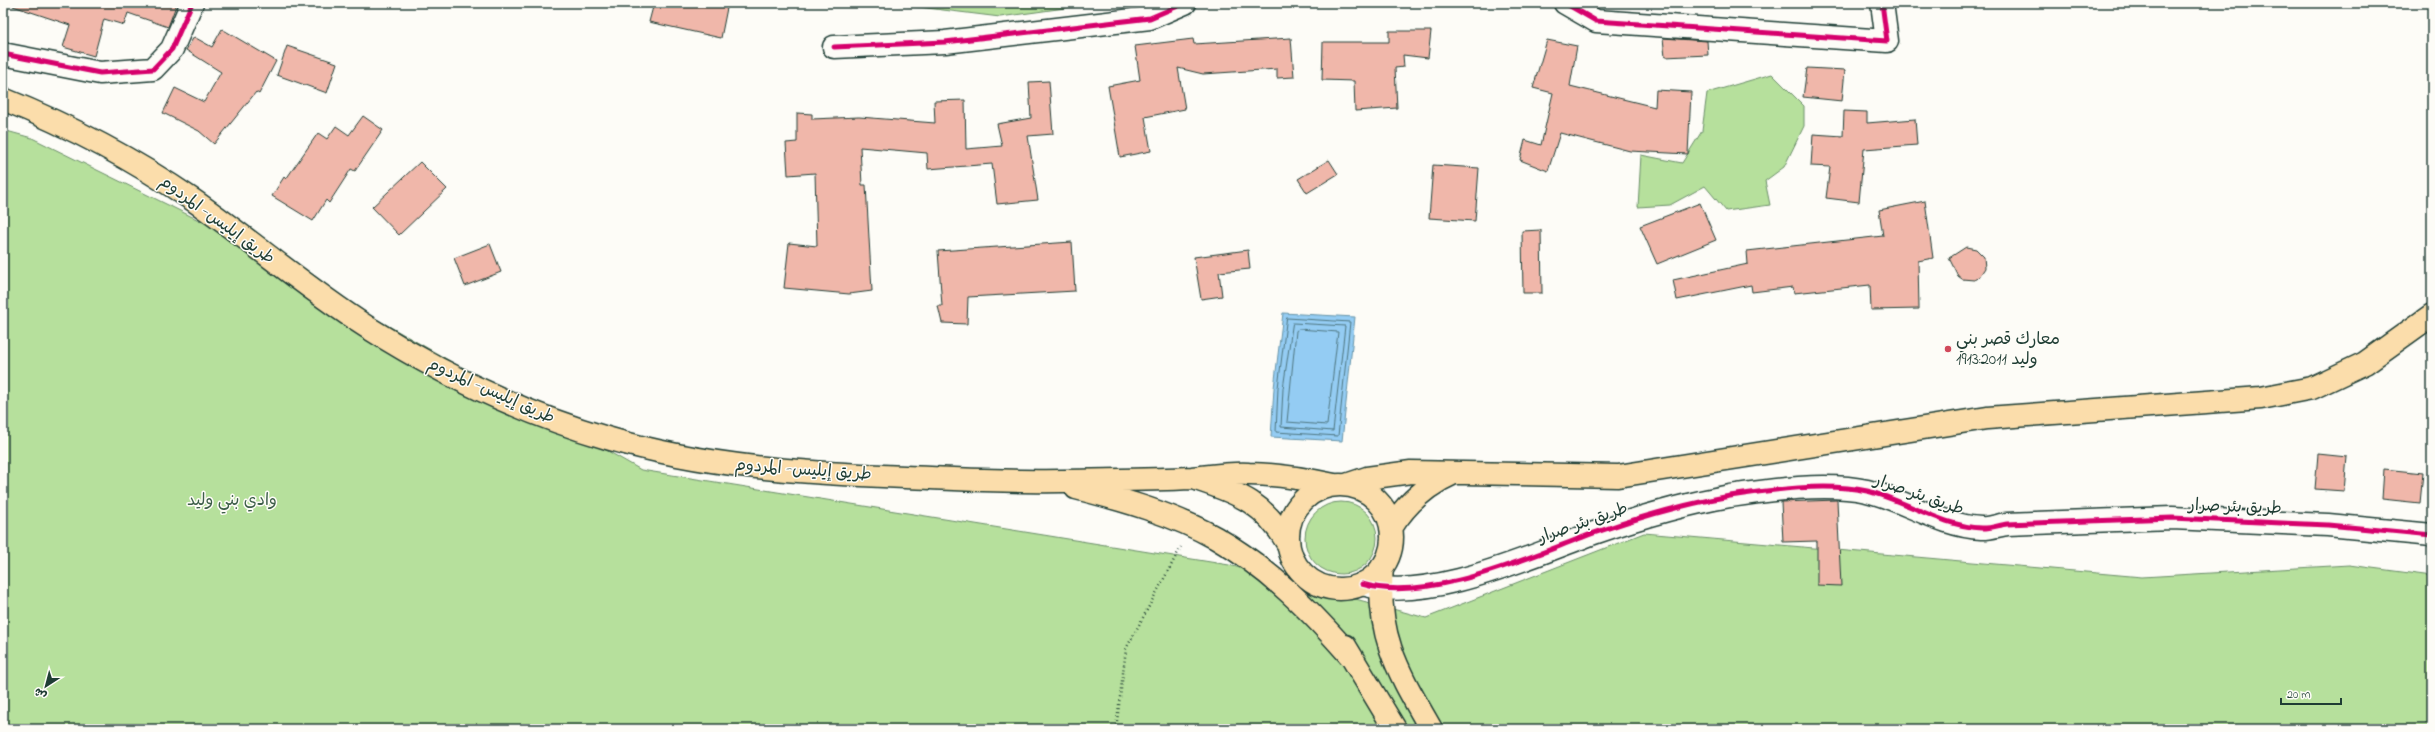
<svg xmlns="http://www.w3.org/2000/svg" width="2435" height="732" font-family="'Indie Flower','Playpen Sans Arabic',sans-serif">
	<style>
		.green { fill: #b6e09c; stroke: #6a8e68 }
		.water { fill: #94ccf3; stroke: #6593a7 }
		.lines { fill: none; stroke-linecap: round; stroke-linejoin: round }
		.shore { stroke: #4e7680; stroke-width: 1 }
		.building { fill: #f0b7aa; stroke: #1f3d34 }
		.minor-casing { stroke: #1f3d34; stroke-width: 25 }
		.trunk-casing { stroke: #1f3d34; stroke-width: 25 }
		.path { stroke: #1f3d34; stroke-width: 2.5; stroke-dasharray: 1 3; stroke-linecap: butt }
		.minor { stroke: #fdfcf7; stroke-width: 22 }
		.trunk { stroke: #fbddab; stroke-width: 22 }
		.cycleway-casing { stroke: #fdfcf7; stroke-width: 8 }
		.cycleway { stroke: #d6006c; stroke-width: 5 }
		.poi-dot { fill: #d1495b; stroke: #fdfcf7; stroke-width: 1.5 }
		.labels { text-anchor: middle; dominant-baseline: central; stroke-width: 3; stroke-linejoin: round; paint-order: stroke }
		.street-label { font-size: 17px; fill: #1f3d34; stroke: #fdfcf7 }
		.poi-label { font-size: 17px; fill: #1f3d34; stroke: #fdfcf7; text-anchor: start }
		.park-label { font-size: 17px; fill: #3d5e49; stroke: #fdfcf7 }
	</style>
	<rect width="100%" height="100%" fill="#fdfcf7"/>
	<filter id="ink" filterUnits="userSpaceOnUse"><feTurbulence type="fractalNoise" baseFrequency=".025" numOctaves="2"/><feDisplacementMap in="SourceGraphic" scale="8" xChannelSelector="R" yChannelSelector="G"/><feConvolveMatrix kernelMatrix="1 2 1 2 8 2 1 2 1" color-interpolation-filters="sRGB"/></filter>
	<g filter="url(#ink)">
		<!-- green -->
		<path class="green" d="M886,3H1101L1000,17Z
			M1772,74L1804,106V126L1784,167L1765,181L1770,205L1726,211L1705,186L1670,205L1638,207L1641,155L1682,163L1702,131L1707,93Z
			M3,130L32,138L231,236L641,470L1229,565L1426,618L1644,533L2142,577L2349,565L2432,576V729H3Z
			M1305 538a36 36 0 1 1 72 0a36 36 0 1 1-72 0Z"/>
		<!-- water -->
		<path class="water" d="M1283,313L1355,317L1342,441L1271,437L1274,388Z"/>
		<g class="lines">
			<!-- shore -->
			<path class="shore" d="M1287,318L1350,322L1338,436L1276,432L1278,388Z
				M1293,323L1345,326L1333,431L1281,427L1283,389Z
				M1299,329L1338,332L1327,425L1287,422L1296,331Z"/>
		</g>
		<!-- building -->
		<path class="building" d="M13,3H177L168,27L128,13L124,25L104,19L94,56L63,47L70,25L13,6Z
			M654,3H728L721,38L649,22Z
			M222,29L276,61L259,94L256,92L214,144L199,131L163,113L175,88L204,102L221,72L186,50L194,37L212,47Z
			M1389,31H1431L1428,58L1403,55L1404,67L1395,68L1397,108L1355,111L1354,81L1322,80L1323,42H1389Z
			M1291,38L1294,77L1277,78V69L1203,74L1178,68L1185,109L1145,117L1151,151L1120,157L1108,86L1140,80L1135,46L1193,39L1194,44Z
			M1663,38L1707,41L1708,55L1665,57Z
			M1547,40L1577,46L1570,86L1655,107L1656,90L1691,92L1688,154L1630,151L1560,133L1548,171L1520,160L1525,140L1541,145L1553,93L1533,88Z
			M287,46L337,63L327,93L277,75Z
			M1807,68L1845,70L1842,101L1803,97Z
			M1049,81L1053,134L1028,136L1038,200L997,204L992,164L928,169L927,153L860,147L862,185H866L872,291L849,294L784,288L789,243L817,246L815,173L788,175L786,143L797,142V113L812,114V119L859,117L935,123L934,101L965,100L966,149L1002,146L997,124L1031,118L1029,82Z
			M1844,111L1867,112V123L1915,119L1917,145L1864,149L1859,202L1826,198L1830,167L1811,166L1813,134L1843,136Z
			M363,116L383,130L355,171L351,169L329,203L326,200L313,221L272,196L284,177L286,179L318,133L327,139L336,126L349,135Z
			M1329,160L1338,174L1307,193L1298,179Z
			M420,162L447,189L399,235L372,207Z
			M1433,165L1479,168L1475,221L1429,218Z
			M1925,201L1933,258L1918,261L1919,309L1871,310L1870,285L1794,293L1793,287L1752,292L1751,285L1677,300L1673,280L1748,264L1747,251L1883,236L1879,210Z
			M1700,203L1716,240L1657,264L1640,226Z
			M1541,230L1542,293H1523L1522,231Z
			M1072,242L1075,291L968,297L967,324L942,323L938,306H942L938,251Z
			M490,244L501,272L465,286L454,258Z
			M1966,247L1976,249L1984,257L1985,268L1979,277L1974,280L1962,279L1958,276L1949,258Z
			M1248,250L1250,269L1219,272L1222,296L1201,299L1194,257Z
			M2318,454L2347,457L2344,491L2315,489Z
			M2384,469L2423,473L2420,503L2382,499Z
			M1837,500L1841,586L1817,585V541L1783,542L1781,502Z"/>
		<g class="lines">
			<!-- minor casing -->
			<g class="minor-casing">
				<path id="minor" d="M1565,3L1596,21L1887,41L1882,3
					M834,47L945,42L1150,18L1185,3
					M3,54L100,73L153,69L172,49L192,3
					M1362,584C1430,604 1532,555 1597,532C1640,517 1685,504 1730,496C1770,490 1827,482 1867,491C1905,500 1941,526 1981,528C1989,529 1999,525 2007,524L2172,518L2328,525L2432,535"/>
			</g>
			<!-- trunk casing -->
			<g class="trunk-casing">
				<path id="trunk" d="M3,99C70,126 133,159 193,200C252,241 306,288 367,327C441,374 522,413 607,438C705,467 804,473 905,477C957,479 1010,482 1063,481C1106,480 1149,480 1192,478C1211,476 1230,473 1249,474C1278,474 1306,479 1334,485
					M1199,480C1241,494 1265,504 1288,544
					M1346,485L1367,478L1411,472L1618,476L1987,418L2261,398L2312,388L2365,363L2432,315
					M1288 537a52 52 0 1 1 104 0a52 52 0 1 1-104 0Z
					M1076,488C1123,500 1173,514 1216,538C1270,569 1313,613 1353,659
					M1391,528C1407,502 1427,485 1454,473
					M1382,567C1376,637 1398,671 1431,729
					M1345,646L1395,729"/>
			</g>
			<!-- path -->
			<path class="path" d="M1116,729L1126,649L1181,547"/>
			<!-- minor -->
			<use href="#minor" class="minor"/>
			<!-- trunk -->
			<use href="#trunk" class="trunk"/>
			<!-- cycleway casing -->
			<g class="cycleway-casing">
				<path id="cycleway" d="M1565,3L1596,21L1887,41L1882,3
					M834,47L945,42L1150,18L1185,3
					M3,54L100,73L153,69L172,49L192,3
					M1362,584C1430,604 1532,555 1597,532C1640,517 1685,504 1730,496C1770,490 1827,482 1867,491C1905,500 1941,526 1981,528C1989,529 1999,525 2007,524L2172,518L2328,525L2432,535"/>
			</g>
			<!-- cycleway -->
			<use href="#cycleway" class="cycleway"/>
		</g>
	</g>
	<!-- markers -->
	<circle class="poi-dot" cx="1948" cy="349" r="4"/>
	<g class="labels">
		<!-- street labels -->
		<g class="street-label">
			<text transform="translate(217 220) rotate(36)">طريق إيليس- المردوم</text>
			<text transform="translate(491 391) rotate(24)">طريق إيليس- المردوم</text>
			<text transform="translate(803 470) rotate(4)">طريق إيليس- المردوم</text>
			<text transform="translate(1919 495) rotate(19)">طريق بئر صرار</text>
			<text transform="translate(2235 507) rotate(2)">طريق بئر صرار</text>
			<text transform="translate(1583 523) rotate(-19)">طريق بئر صرار</text>
		</g>
		<!-- poi labels -->
		<g class="poi-label">
			<text x="1956" y="339">معارك قصر بني<tspan x="1956" dy="20">وليد 1913:2011</tspan></text>
		</g>
		<!-- park labels -->
		<g class="park-label">
			<text x="232" y="500">وادي بني وليد</text>
		</g>
	</g>
	<!-- margin -->
	<rect width="2435" height="732" fill="none" stroke="#fdfcf7" stroke-width="16"/>
	<rect x="8" y="8" width="2419" height="716" fill="none" stroke="#1f3d34" stroke-width="1.5" filter="url(#ink)"/>
	<!-- north arrow -->
	<g transform="translate(46 686) rotate(216)" stroke="#fdfcf7" stroke-width="3" paint-order="stroke">
	<path d="M0-3L7 15L0 10L-7 15Z" fill="#1f3d34"/>
	<text y="-6" font-size="11" font-weight="bold" text-anchor="middle" fill="#1f3d34">ش</text>
	</g>
	<!-- scale -->
	<path d="M2281 698v6h60v-6" fill="none" stroke="#1f3d34" stroke-width="2"/>
	<text x="2287" y="698" font-size="12" fill="#1f3d34" stroke="#fdfcf7" stroke-width="3" paint-order="stroke">20 m</text>
</svg>
